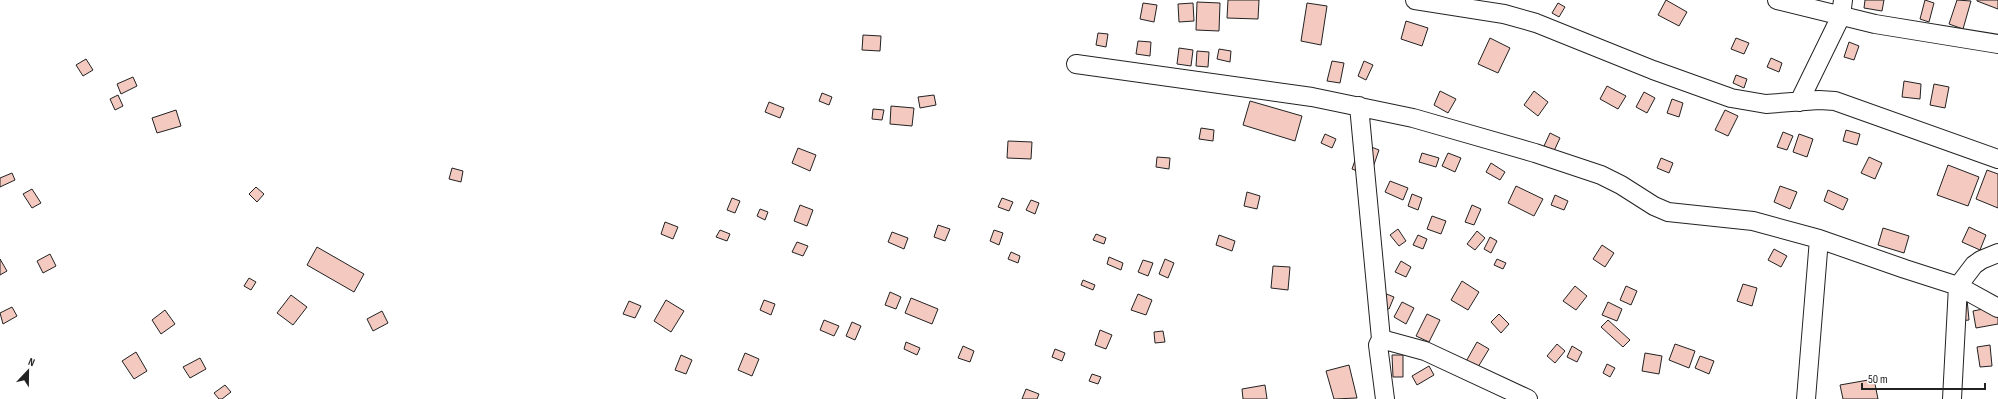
<svg xmlns="http://www.w3.org/2000/svg" width="1998" height="399" font-family="'Sofia Sans Condensed',sans-serif">
	<style>
		.building { fill: #f3c9c0; stroke: #222 }
		.lines { fill: none; stroke-linecap: round; stroke-linejoin: round }
		.minor-casing { stroke: #222; stroke-width: 20 }
		.minor { stroke: #fff; stroke-width: 18 }
	</style>
	<rect width="100%" height="100%" fill="#fff"/>
	<!-- building -->
	<path class="building" d="M1228,0H1259L1258,19L1227,18Z
		M1666,0L1687,12L1679,26L1658,15Z
		M1865,0H1884L1882,11L1864,8Z
		M1925,0L1934,3L1929,22L1920,19Z
		M1957,0L1971,1L1963,29L1949,24Z
		M1977,0H1998V9L1977,1Z
		M1197,2L1220,3L1219,31L1196,30Z
		M1143,3L1157,5L1154,22L1140,19Z
		M1193,3L1194,21L1179,22L1178,4Z
		M1307,3L1327,6L1321,45L1301,41Z
		M1558,3L1565,7L1559,17L1552,13Z
		M1406,21L1428,28L1422,46L1401,39Z
		M1098,33L1108,34L1106,47L1096,45Z
		M863,35L881,36L880,51L862,50Z
		M1490,38L1510,48L1498,73L1478,64Z
		M1736,38L1749,43L1744,54L1731,49Z
		M1138,41L1151,42L1150,56L1136,54Z
		M1849,42L1859,46L1854,60L1844,57Z
		M1179,48L1193,50L1191,66L1177,64Z
		M1219,49L1231,51L1230,62L1217,59Z
		M1197,51L1209,52L1208,67L1196,66Z
		M1771,58L1782,63L1779,72L1767,67Z
		M86,59L93,70L83,76L76,65Z
		M1332,61L1344,63L1340,83L1327,81Z
		M1364,61L1373,65L1366,80L1358,76Z
		M1736,75L1747,79L1744,88L1733,83Z
		M133,77L137,86L121,94L117,84Z
		M1904,81L1921,84L1920,99L1902,97Z
		M1934,84L1949,87L1945,108L1930,105Z
		M1607,86L1626,96L1618,109L1600,99Z
		M1440,91L1456,99L1448,113L1434,105Z
		M1534,91L1548,102L1538,116L1524,105Z
		M1644,92L1655,98L1647,113L1636,107Z
		M822,93L832,97L829,105L819,101Z
		M118,95L123,106L115,110L110,99Z
		M934,95L936,105L920,108L918,97Z
		M1672,99L1683,103L1679,117L1667,113Z
		M1250,101L1302,116L1295,141L1243,125Z
		M769,102L784,108L780,118L765,112Z
		M891,106L914,108L912,126L890,124Z
		M873,109L884,110L882,120L872,119Z
		M176,110L181,126L157,133L152,118Z
		M1725,110L1738,116L1728,136L1715,130Z
		M1201,128L1214,130L1213,141L1199,139Z
		M1846,130L1860,134L1857,145L1843,141Z
		M1783,132L1793,136L1787,150L1777,147Z
		M1550,133L1560,138L1554,151L1544,146Z
		M1325,134L1336,139L1332,148L1321,143Z
		M1799,134L1813,139L1807,157L1793,152Z
		M1008,141L1032,142L1031,159L1007,158Z
		M1361,143L1379,150L1370,176L1352,169Z
		M798,148L816,155L810,171L792,163Z
		M1422,153L1439,158L1436,167L1419,162Z
		M1448,153L1461,158L1455,172L1442,166Z
		M1157,157L1170,158L1169,169L1156,167Z
		M1869,157L1882,163L1875,179L1861,173Z
		M1661,158L1673,163L1669,173L1657,168Z
		M1491,163L1505,172L1500,180L1486,172Z
		M1948,165L1979,177L1968,206L1937,195Z
		M452,168L463,171L461,182L449,179Z
		M1987,170L1998,174V208L1976,199Z
		M12,173L15,180L0,187V178Z
		M1390,181L1408,188L1403,200L1385,192Z
		M1516,186L1543,199L1534,216L1508,203Z
		M1780,186L1797,192L1790,209L1774,202Z
		M256,187L264,194L257,202L249,194Z
		M32,189L41,203L32,208L23,194Z
		M1828,190L1848,199L1843,210L1824,201Z
		M1247,192L1260,196L1257,209L1244,206Z
		M1412,194L1422,198L1418,210L1408,206Z
		M1555,195L1568,201L1564,210L1551,205Z
		M732,198L740,201L735,213L727,210Z
		M1002,198L1013,202L1009,211L998,207Z
		M1031,200L1039,203L1035,214L1026,210Z
		M800,205L813,210L807,226L794,221Z
		M1472,205L1481,209L1474,225L1465,222Z
		M760,209L768,212L765,220L757,216Z
		M1432,216L1446,221L1441,234L1427,229Z
		M665,222L678,227L673,239L661,234Z
		M938,225L950,229L945,241L934,237Z
		M1969,227L1986,235L1980,250L1962,242Z
		M1883,228L1909,236L1904,253L1878,245Z
		M1398,229L1406,241L1399,246L1390,235Z
		M720,230L730,234L727,241L716,237Z
		M994,230L1003,233L999,245L990,241Z
		M1477,231L1485,238L1475,250L1467,244Z
		M892,232L908,238L904,249L888,242Z
		M1096,234L1106,238L1104,244L1093,240Z
		M1219,235L1235,241L1232,251L1216,245Z
		M1418,235L1427,239L1423,249L1413,245Z
		M1490,237L1497,241L1491,253L1484,249Z
		M797,242L808,246L803,256L792,252Z
		M1602,245L1614,253L1605,267L1593,259Z
		M317,247L364,274L354,292L307,265Z
		M1774,249L1787,256L1781,267L1768,260Z
		M1011,252L1020,256L1018,263L1008,259Z
		M50,254L56,266L43,273L37,261Z
		M1109,257L1123,263L1121,270L1107,264Z
		M0,259L7,271L0,275Z
		M1165,259L1174,263L1168,278L1159,274Z
		M1497,259L1506,263L1503,269L1494,265Z
		M1143,260L1153,263L1148,276L1138,272Z
		M1401,261L1411,267L1406,277L1395,272Z
		M1273,266L1290,267L1288,290L1271,288Z
		M249,278L256,282L251,290L244,286Z
		M1083,280L1095,285L1093,290L1081,285Z
		M1462,281L1479,292L1468,310L1451,300Z
		M1743,284L1757,288L1752,306L1737,301Z
		M1575,286L1587,296L1576,310L1563,301Z
		M1626,286L1637,291L1631,305L1620,300Z
		M890,292L901,297L896,309L885,305Z
		M1384,293L1394,297L1389,309L1380,306Z
		M1138,294L1152,300L1146,315L1131,310Z
		M291,295L307,307L293,325L277,313Z
		M911,298L938,309L932,324L905,313Z
		M1967,299L1969,320L1959,321Z
		M666,300L684,311L671,332L654,321Z
		M764,300L775,304L771,315L760,310Z
		M629,301L641,306L635,318L623,314Z
		M1402,302L1414,308L1406,324L1394,317Z
		M1608,302L1622,309L1617,321L1602,315Z
		M1998,306V324L1976,328L1973,311Z
		M12,307L17,316L3,324L0,313Z
		M165,310L175,324L161,334L152,320Z
		M382,311L388,323L373,331L367,319Z
		M1427,314L1440,320L1429,342L1416,336Z
		M1499,314L1509,324L1501,333L1491,322Z
		M824,320L839,326L834,336L820,330Z
		M1608,320L1630,340L1623,347L1601,327Z
		M852,322L861,326L855,340L846,336Z
		M1100,330L1112,335L1106,349L1095,345Z
		M1163,331L1165,342L1155,343L1154,332Z
		M906,342L920,348L917,355L904,349Z
		M1477,342L1489,349L1475,372L1464,365Z
		M1557,344L1565,351L1555,363L1547,356Z
		M1675,344L1695,351L1689,368L1669,360Z
		M1990,345L1992,366L1980,367L1977,347Z
		M963,346L974,351L970,362L958,358Z
		M1572,346L1582,352L1577,362L1567,357Z
		M1055,349L1065,353L1062,361L1052,357Z
		M136,352L147,371L134,379L122,361Z
		M745,353L759,359L752,376L738,370Z
		M1645,353L1662,356L1659,374L1642,371Z
		M681,355L692,360L686,374L675,370Z
		M1392,355H1403V377H1393Z
		M1700,356L1714,361L1709,374L1695,368Z
		M200,358L206,369L190,378L183,367Z
		M1607,364L1615,368L1610,377L1603,373Z
		M1349,365L1357,398L1334,399L1326,371Z
		M1429,366L1434,375L1417,385L1412,376Z
		M1092,374L1101,377L1098,384L1089,381Z
		M1874,379L1878,399H1843L1840,385Z
		M225,385L231,392L222,399H219L214,393Z
		M1265,385L1267,399H1243L1242,389Z
		M1026,389L1039,394L1037,399H1022Z"/>
	<g class="lines">
		<!-- minor casing -->
		<g class="minor-casing">
			<path id="minor" d="M1415,0L1504,14L1536,23L1653,70L1731,98L1766,104L1819,100L1835,101L1998,159
				M1777,0L1875,24L1998,44
				M1076,64L1312,97L1413,118L1535,153L1601,175L1621,185L1654,206L1668,212L1753,221L1819,239L1905,269L1958,286L1998,308
				M1799,102L1841,16L1843,0
				M1359,106L1381,339
				M1385,399L1378,345L1381,339L1425,351L1528,399
				M1806,399L1819,239
				M1952,399L1958,286L1974,265L1981,260L1998,253"/>
		</g>
		<!-- minor -->
		<use href="#minor" class="minor"/>
	</g>
	<!-- north arrow -->
	<g transform="translate(28 371) rotate(22)" stroke="#ffffff" stroke-width="3" paint-order="stroke">
	<path d="M0-3L7 15L0 10L-7 15Z" fill="#222222"/>
	<text y="-6" font-size="11" font-weight="bold" text-anchor="middle" fill="#222222">N</text>
	</g>
	<!-- scale -->
	<path d="M1862 383v6h123v-6" fill="none" stroke="#222222" stroke-width="2"/>
	<text x="1868" y="383" font-size="12" fill="#222222" stroke="#ffffff" stroke-width="3" paint-order="stroke">50 m</text>
</svg>
